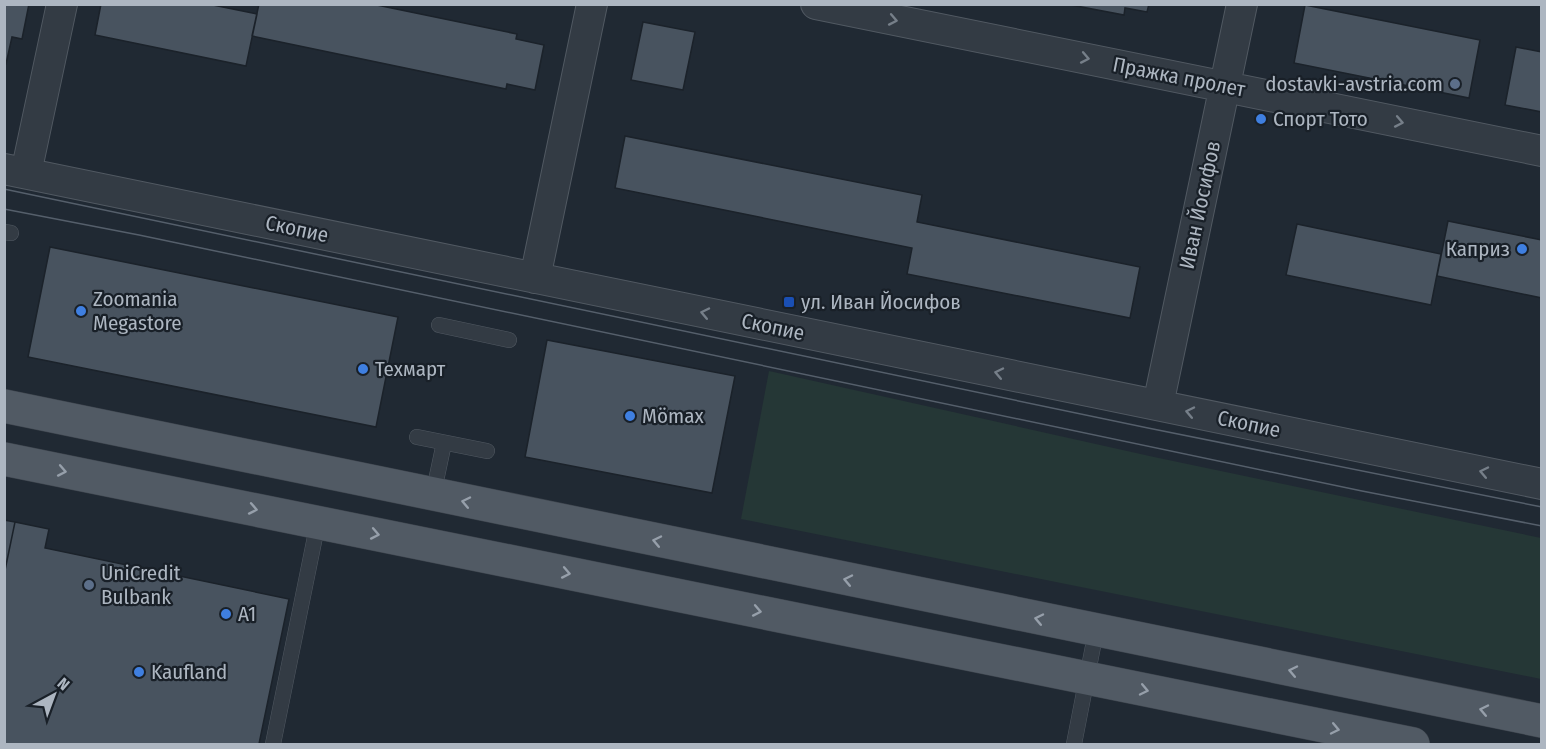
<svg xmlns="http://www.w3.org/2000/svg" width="1546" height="749" font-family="'Fira Sans Condensed',sans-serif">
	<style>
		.green { fill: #253736 }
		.building { fill: #48535f; stroke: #1b222a; stroke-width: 1.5 }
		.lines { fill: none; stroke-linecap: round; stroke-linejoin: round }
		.service-casing { stroke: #515962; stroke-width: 16 }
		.minor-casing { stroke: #515962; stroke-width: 32 }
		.primary-casing { stroke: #3d444d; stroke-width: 34 }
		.service { stroke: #333b44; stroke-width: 15 }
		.minor { stroke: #333b44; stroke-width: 30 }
		.primary { stroke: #515a64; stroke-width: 33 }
		.tram { stroke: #555f6b; stroke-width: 1.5 }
		.oneway { stroke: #767f89 }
		.oneway2 { stroke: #969faa }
		.service-dot { fill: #5c6f8a; stroke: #192028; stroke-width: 2 }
		.shop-dot { fill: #3f7fe0; stroke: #192028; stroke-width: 2 }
		.transit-dot { fill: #1a4fb4; stroke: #192028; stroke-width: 2 }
		.labels { text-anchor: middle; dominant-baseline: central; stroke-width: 4.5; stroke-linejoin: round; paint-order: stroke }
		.street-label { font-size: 21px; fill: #adb6c1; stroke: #192028 }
		.poi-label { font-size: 21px; fill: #adb6c1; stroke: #192028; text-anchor: start }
	</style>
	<rect width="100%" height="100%" fill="#202933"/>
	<!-- green -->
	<path class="green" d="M769,371L1154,457L1541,538V679L741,519Z"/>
	<!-- building -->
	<path class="building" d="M4,4H29L22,39L12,37L6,64H4Z
		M101,4H208L257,14L246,66L95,35Z
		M259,4H372L517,34L516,39L544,45L535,90L507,84L506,89L252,36Z
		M1066,4H1149L1147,12L1125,8L1124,15Z
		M1305,5L1480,40L1469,98L1294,63Z
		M643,22L695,32L683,90L631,80Z
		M1516,47L1542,52V112L1505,105Z
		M625,136L922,195L917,222L1140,267L1130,318L907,274L912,248L615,188Z
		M1448,221L1542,240V298L1437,276Z
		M1297,224L1441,254L1431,305L1286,275Z
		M50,247L398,317L376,427L28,357Z
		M547,340L735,376L712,493L525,457Z
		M4,520L15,522L4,575Z
		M15,522L49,529L45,548L289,599L259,744H4V575Z"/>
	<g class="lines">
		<!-- service casing -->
		<g class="service-casing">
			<path id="service" d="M4,232L11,233
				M439,325L509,340
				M417,437L487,451
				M433,495L444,443
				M273,744L318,522
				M1074,744L1096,631"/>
		</g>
		<!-- minor casing -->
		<g class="minor-casing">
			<path id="minor" d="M816,4L1542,151
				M4,169L1542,484
				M26,173L62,4
				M535,278L592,4
				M1158,405L1242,4"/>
		</g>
		<!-- primary casing -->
		<g class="primary-casing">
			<path id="primary" d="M4,406L1542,721
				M4,459L1413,744"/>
		</g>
		<!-- service -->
		<use href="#service" class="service"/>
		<!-- minor -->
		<use href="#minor" class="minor"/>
		<!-- primary -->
		<use href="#primary" class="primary"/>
		<!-- tram -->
		<path class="tram" d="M4,189L1148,428L1542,507
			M4,209L139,235L1362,491L1542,526"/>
	</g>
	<!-- one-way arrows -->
	<defs><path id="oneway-chevron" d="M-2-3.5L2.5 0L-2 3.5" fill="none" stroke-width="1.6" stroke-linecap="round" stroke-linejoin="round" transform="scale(1.5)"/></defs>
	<g class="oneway">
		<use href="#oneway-chevron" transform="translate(893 20) rotate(11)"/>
		<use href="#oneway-chevron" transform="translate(1085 58) rotate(11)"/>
		<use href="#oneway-chevron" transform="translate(1399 122) rotate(11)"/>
		<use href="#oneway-chevron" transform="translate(705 313) rotate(-168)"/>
		<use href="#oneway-chevron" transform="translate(999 373) rotate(-168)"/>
		<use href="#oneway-chevron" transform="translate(1190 412) rotate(-168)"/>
		<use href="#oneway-chevron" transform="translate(1484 472) rotate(-168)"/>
	</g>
	<g class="oneway2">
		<use href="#oneway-chevron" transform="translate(62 471) rotate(11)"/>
		<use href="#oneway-chevron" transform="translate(466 502) rotate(-168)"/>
		<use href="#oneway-chevron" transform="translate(253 509) rotate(11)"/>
		<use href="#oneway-chevron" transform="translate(375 534) rotate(11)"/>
		<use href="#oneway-chevron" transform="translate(657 541) rotate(-168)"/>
		<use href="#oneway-chevron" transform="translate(566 573) rotate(11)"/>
		<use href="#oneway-chevron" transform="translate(848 580) rotate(-168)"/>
		<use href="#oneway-chevron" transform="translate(757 611) rotate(11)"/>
		<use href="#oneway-chevron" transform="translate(1039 619) rotate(-168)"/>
		<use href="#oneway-chevron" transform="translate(1293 671) rotate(-168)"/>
		<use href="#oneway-chevron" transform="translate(1144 690) rotate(12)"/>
		<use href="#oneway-chevron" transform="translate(1484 710) rotate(-168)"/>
		<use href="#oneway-chevron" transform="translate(1335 729) rotate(12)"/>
	</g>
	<!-- markers -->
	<g class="service-dot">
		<circle cx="1455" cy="84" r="6"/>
		<circle cx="89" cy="585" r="6"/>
	</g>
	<g class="shop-dot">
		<circle cx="1261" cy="119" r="6"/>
		<circle cx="1522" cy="249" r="6"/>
		<circle cx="81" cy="311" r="6"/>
		<circle cx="363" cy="369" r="6"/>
		<circle cx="630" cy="416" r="6"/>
		<circle cx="226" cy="614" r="6"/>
		<circle cx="139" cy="672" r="6"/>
	</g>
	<rect class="transit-dot" x="783" y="296" width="12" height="12" rx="3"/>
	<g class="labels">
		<!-- street labels -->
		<g class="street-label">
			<text transform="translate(1179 77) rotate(11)">Пражка пролет</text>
			<text transform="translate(1200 205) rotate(-78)">Иван Йосифов</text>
			<text transform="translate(297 229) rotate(12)">Скопие</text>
			<text transform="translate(773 327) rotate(12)">Скопие</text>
			<text transform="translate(1249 424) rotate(12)">Скопие</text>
		</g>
		<!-- poi labels -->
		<g class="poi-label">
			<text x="1443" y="84" text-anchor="end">dostavki-avstria.com</text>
			<text x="1273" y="119">Спорт Тото</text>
			<text x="1510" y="249" text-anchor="end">Каприз</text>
			<text x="93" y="299">Zoomania<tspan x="93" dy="24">Megastore</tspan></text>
			<text x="801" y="302">ул. Иван Йосифов</text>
			<text x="375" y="369">Техмарт</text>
			<text x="642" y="416">Mömax</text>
			<text x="101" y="573">UniCredit<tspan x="101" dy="24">Bulbank</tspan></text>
			<text x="238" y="614">A1</text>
			<text x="151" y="672">Kaufland</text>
		</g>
	</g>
	<!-- border -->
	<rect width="1546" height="749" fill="none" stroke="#adb6c1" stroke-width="12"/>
	<!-- north arrow -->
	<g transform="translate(54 695) rotate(41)" stroke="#192028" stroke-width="4.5" paint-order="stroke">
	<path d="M0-4.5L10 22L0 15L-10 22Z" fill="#adb6c1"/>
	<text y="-9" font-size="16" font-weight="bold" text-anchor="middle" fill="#adb6c1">N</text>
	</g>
</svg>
